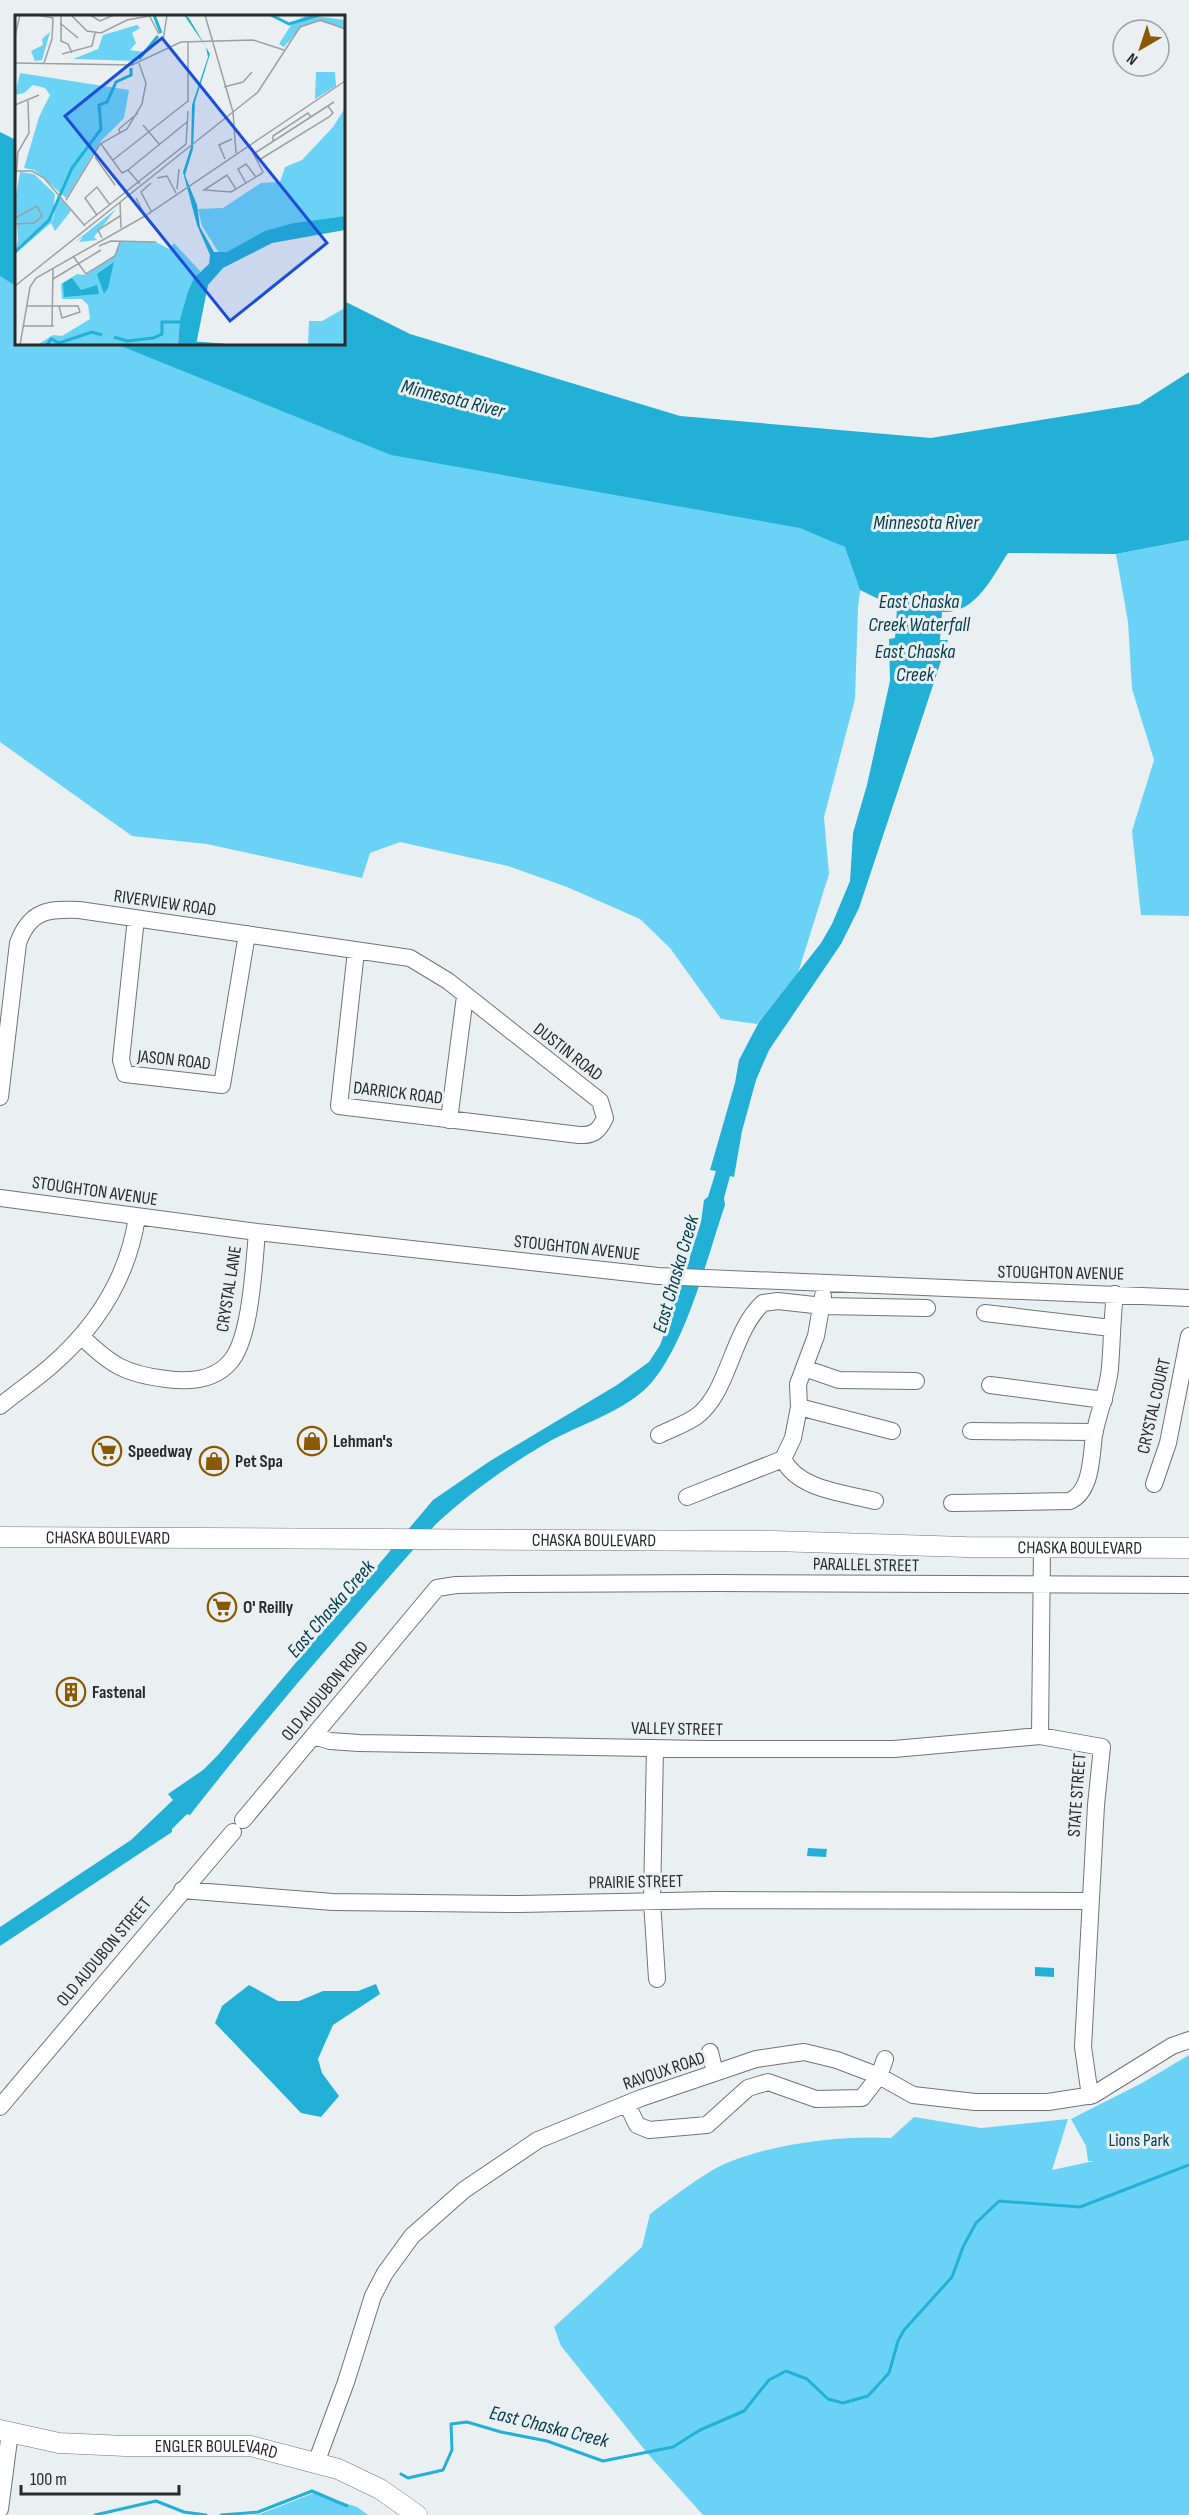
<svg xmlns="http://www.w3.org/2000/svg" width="1189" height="2515" font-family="'Sofia Sans Condensed',sans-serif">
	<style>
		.green { fill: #6ad3f5 }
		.water { fill: #23b0d6 }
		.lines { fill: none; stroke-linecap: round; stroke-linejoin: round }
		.stream { stroke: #23b0d6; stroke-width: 3 }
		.minor-casing { stroke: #707476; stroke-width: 18 }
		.major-casing { stroke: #707476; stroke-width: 21 }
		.minor { stroke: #fff; stroke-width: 16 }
		.major { stroke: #fff; stroke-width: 20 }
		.labels { text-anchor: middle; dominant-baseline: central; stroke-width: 6; stroke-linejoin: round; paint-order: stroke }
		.street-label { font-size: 18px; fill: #292a2b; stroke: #eaeff1 }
		.poi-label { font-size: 18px; font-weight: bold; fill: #292a2b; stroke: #eaeff1; text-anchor: start }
		.park-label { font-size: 18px; fill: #054050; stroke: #eaeff1 }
		.water-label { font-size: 20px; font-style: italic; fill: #003c4c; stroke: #eaeff1 }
		.inset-river { fill: none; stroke: #23b0d6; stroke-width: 3 }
		.inset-road { fill: none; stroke: #9da0a2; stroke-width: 1.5 }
		.view { fill: #1d4ed8; fill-opacity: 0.15; stroke: #1d4ed8; stroke-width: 3 }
		.inset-edge { fill: none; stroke: #292a2b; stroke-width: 3 }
	</style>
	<rect width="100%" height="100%" fill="#eaeff1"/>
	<!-- green -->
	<path class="green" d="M0,275L16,285V344H119L796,519L854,543L862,575L858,608L855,699L824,817L829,874L798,973L757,1024L721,1019L670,948L640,919L567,887L508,866L400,842L370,853L362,878L207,844L132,836L0,742Z
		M1189,540V916L1141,915L1132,831L1154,760L1132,689L1128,622L1116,554Z
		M1189,2055V2515H703L648,2454L561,2346L554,2327L642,2247L650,2214C670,2199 690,2184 711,2171C754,2145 841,2135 891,2138L914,2117L981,2128L1068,2119L1052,2170L1094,2161H1088L1086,2146L1071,2119L1142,2083Z
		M314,2493L357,2507L368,2515H250L260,2514Z"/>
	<!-- water -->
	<path class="water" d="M0,132L16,140V286L0,276Z
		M344,301L410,334L680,416L931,438L1139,404L1189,372V540L1116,554L1008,553C992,577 976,614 942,612L940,640H948L859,908L841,944L769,1050L756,1080L742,1131L734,1177L730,1176L724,1198L725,1205C707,1258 687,1340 652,1382C626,1412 579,1424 545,1444C506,1467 468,1494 435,1525C351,1620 268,1715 190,1815L187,1814L172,1829V1832L0,1946V1927L131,1840L173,1800L168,1794L203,1770L218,1755L433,1500L490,1461L617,1385L649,1362L660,1345L669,1321L701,1222L704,1200L708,1197L716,1171L710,1170L735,1083L739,1060L759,1022L821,943L832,924L850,881L853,833L867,785L890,681L889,639L895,638L897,608L860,590L845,547L800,528L391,455L116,344H344Z
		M808,1848L827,1849L826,1857L807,1856Z
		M1035,1967L1054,1968V1977L1035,1976Z
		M376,1984L380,1994L333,2025L318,2059L322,2073L339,2096L321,2117L301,2113L215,2023L222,2006L249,1985L278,2001H299L323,1991H358Z"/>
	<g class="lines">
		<!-- stream -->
		<path class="stream" d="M401,2474L408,2478L443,2470L452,2450L451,2424L467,2422L501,2432L547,2441L603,2461L673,2447L700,2430L744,2411L769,2380L786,2371L807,2379L828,2399L843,2403L868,2396L889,2373L898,2341L904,2330L952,2277L963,2247L976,2223L999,2201L1080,2207L1189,2165
			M95,2515L156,2501L184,2512L206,2515
			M221,2515L258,2512L312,2491L347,2506"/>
		<!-- minor casing -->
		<g class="minor-casing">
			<path id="minor" d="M136,918L121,1060L125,1074L222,1085L247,934
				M0,1097L18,943C30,910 48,909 79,910L410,958L448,981L600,1101L605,1118C599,1131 593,1136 579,1135L339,1106L356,951
				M449,1120L465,996
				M0,1198L257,1232L658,1276L1189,1298
				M823,1296L816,1336L798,1384L799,1407L793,1438L783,1459C798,1490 845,1493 875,1501
				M985,1313L1111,1328
				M82,1337C111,1365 125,1374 166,1379C188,1382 214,1381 230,1362C251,1339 254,1264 257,1232
				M804,1368L839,1380L916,1381
				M990,1385L1104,1400
				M0,1406C17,1392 35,1380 51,1366C97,1326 128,1277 137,1217
				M799,1407L892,1431
				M971,1431L1095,1432
				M659,1435C671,1429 686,1424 697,1416C729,1392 732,1331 763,1303L778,1301L823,1306L927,1308
				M1154,1484L1168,1443L1189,1336
				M687,1497L783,1459
				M952,1503L1070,1501C1092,1491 1091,1457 1094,1435C1098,1413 1108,1391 1110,1368C1112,1343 1112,1318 1115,1294
				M314,1736L330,1741L359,1743L705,1749H894L1040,1736L1102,1747L1096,1805L1083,2047L1090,2096
				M1040,1736L1042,1547
				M655,1748L652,1901L657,1979
				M243,1820L437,1588L456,1585L512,1584L717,1583L1189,1585
				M182,1890L333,1902L519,1904L715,1900L1090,1901
				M710,2052L715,2073
				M627,2104L637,2125L649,2130L707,2125L748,2088L768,2082L816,2099L862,2098L879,2076L885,2059
				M0,2107L233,1832
				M316,2463L346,2382L373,2296L385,2273L412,2236L464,2190L538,2140L641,2098L756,2059L804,2052L837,2060L879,2076L913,2095L975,2102H1048L1093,2095L1172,2046L1189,2040
				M0,2509L10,2432"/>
		</g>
		<!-- major casing -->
		<g class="major-casing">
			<g id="major">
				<path id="s1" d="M0,1537L773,1541L966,1547L1189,1548"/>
				<path id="s2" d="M0,2430L59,2443L125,2446H251L338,2469L380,2489L417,2515"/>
			</g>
		</g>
		<!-- minor -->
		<use href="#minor" class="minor"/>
		<!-- major -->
		<use href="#major" class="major"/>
	</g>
	<!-- icons -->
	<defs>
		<g id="shop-ring" transform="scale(1.5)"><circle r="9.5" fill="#eaeff1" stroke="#8b5902" stroke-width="1.5"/><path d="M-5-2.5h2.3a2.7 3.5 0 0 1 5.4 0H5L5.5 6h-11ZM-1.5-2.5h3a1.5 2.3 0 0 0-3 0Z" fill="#8b5902"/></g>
		<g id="supermarket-ring" transform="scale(1.5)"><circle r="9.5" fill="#eaeff1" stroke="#8b5902" stroke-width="1.5"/><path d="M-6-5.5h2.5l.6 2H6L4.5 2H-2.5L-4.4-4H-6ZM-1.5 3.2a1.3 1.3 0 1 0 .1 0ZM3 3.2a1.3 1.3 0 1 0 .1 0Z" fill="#8b5902"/></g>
		<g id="building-ring" transform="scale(1.5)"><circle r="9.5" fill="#eaeff1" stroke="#8b5902" stroke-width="1.5"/><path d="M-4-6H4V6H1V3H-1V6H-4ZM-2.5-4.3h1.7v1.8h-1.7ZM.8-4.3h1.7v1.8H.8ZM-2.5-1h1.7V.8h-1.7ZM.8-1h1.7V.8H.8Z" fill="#8b5902"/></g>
	</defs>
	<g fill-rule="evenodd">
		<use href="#shop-ring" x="312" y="1441"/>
		<use href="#supermarket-ring" x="107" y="1451"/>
		<use href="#shop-ring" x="214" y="1461"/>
		<use href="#supermarket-ring" x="222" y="1607"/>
		<use href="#building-ring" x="71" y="1692"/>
	</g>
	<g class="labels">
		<!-- street labels -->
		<g class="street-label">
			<text transform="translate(165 903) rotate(8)">RIVERVIEW ROAD</text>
			<text transform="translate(568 1052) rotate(38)">DUSTIN ROAD</text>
			<text transform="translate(174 1060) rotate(6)">JASON ROAD</text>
			<text transform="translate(398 1093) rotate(7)">DARRICK ROAD</text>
			<text transform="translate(95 1191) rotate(8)">STOUGHTON AVENUE</text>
			<text transform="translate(577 1248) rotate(6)">STOUGHTON AVENUE</text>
			<text transform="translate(1061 1273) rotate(1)">STOUGHTON AVENUE</text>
			<text transform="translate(229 1289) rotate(-81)">CRYSTAL LANE</text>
			<text transform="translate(1154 1406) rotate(-77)">CRYSTAL COURT</text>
			<text stroke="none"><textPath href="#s1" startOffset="108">CHASKA BOULEVARD</textPath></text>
			<text stroke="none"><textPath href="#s1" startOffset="594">CHASKA BOULEVARD</textPath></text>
			<text stroke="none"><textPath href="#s1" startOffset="1080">CHASKA BOULEVARD</textPath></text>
			<text transform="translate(866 1565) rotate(1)">PARALLEL STREET</text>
			<text transform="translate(325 1691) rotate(-50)">OLD AUDUBON ROAD</text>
			<text transform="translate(677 1729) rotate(1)">VALLEY STREET</text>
			<text transform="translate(1077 1795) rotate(-86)">STATE STREET</text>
			<text transform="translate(636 1882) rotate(-1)">PRAIRIE STREET</text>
			<text transform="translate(104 1952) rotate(-50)">OLD AUDUBON STREET</text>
			<text transform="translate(664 2071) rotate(-19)">RAVOUX ROAD</text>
			<text stroke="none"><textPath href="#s2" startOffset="218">ENGLER BOULEVARD</textPath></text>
		</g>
		<!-- poi labels -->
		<g class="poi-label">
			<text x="333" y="1441">Lehman's</text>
			<text x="128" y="1451">Speedway</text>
			<text x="235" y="1461">Pet Spa</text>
			<text x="243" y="1607">O' Reilly</text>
			<text x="92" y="1692">Fastenal</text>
		</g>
		<!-- park labels -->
		<g class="park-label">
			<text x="1139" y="2140">Lions Park</text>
		</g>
		<!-- water labels -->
		<g class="water-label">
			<text transform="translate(453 399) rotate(14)">Minnesota River</text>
			<text x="926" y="523">Minnesota River</text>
			<text x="919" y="602">East Chaska<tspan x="919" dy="23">Creek Waterfall</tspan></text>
			<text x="915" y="652">East Chaska<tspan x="915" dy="23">Creek</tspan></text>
			<text transform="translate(676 1274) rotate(-74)">East Chaska Creek</text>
			<text transform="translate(331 1609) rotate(-49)">East Chaska Creek</text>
			<text transform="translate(549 2427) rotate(14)">East Chaska Creek</text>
		</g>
	</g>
	<!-- overview -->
	<g transform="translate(15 15)">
		<rect width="330" height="330" fill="#eaeff1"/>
		<path d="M293,0L330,5V14L304,6L287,11L269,32L264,29L278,7ZM122,10L125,13L117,18L121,28L115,35L129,37L122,46L58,44L83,34L88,20ZM35,17L27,45L20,46L16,36L28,30L27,24ZM301,57H320L321,71L300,84ZM5,58L114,75L109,103L86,126L51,183L19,155L9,153L24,102L35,80L30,73L18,70L9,78L0,80ZM330,93V201L280,208L213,238H204L187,211L183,194L208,193L246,168L265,167L270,152L287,145L318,112ZM5,157L19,159L40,179L37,208L43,180L56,196L40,216L36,208L0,239L3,224L0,185ZM101,194L79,222L82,225L64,227L68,222L60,227ZM104,227H141L154,234L159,228L185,256L165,304L163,330H22L38,320L47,321L75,304L73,290L67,284H47L46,269L62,259L71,260L101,239ZM330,293V330H293L294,306H307Z" fill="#6ad3f5"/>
		<path d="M169,0L174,3L195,39L180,87L178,134L170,160L182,190L185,212L199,237H212L250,216L279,208L330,201V215L257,228L208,253L193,270L181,330H163L165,304L173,277L179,263L194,249L195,240L182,210L168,157L176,132L177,90L193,42L191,32ZM99,247L93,273L89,279L82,259ZM57,263L66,275L82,270L84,279L49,282L48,268Z" fill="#23b0d6"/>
		<path class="inset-river" d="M139,0L146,18M256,0L274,9L304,0M124,44L143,21M0,237L34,205L57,153L86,114L84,90L92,87L101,67L116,60V53M99,322L112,326L138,323L147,319V307H167M179,328L209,330M32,330L36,324L44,328L77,317L87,320"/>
		<path class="inset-road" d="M22,0L38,3L37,24L29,48M46,0V26L53,29L57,38M56,0L72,16L86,18L112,5L134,1M75,0L85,6L99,0M134,0L144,19M190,0L218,97M45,8L63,23M0,21L5,0M148,26L152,0M47,39L77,31L80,18M0,48L117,50L166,27L238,25L269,35M209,72L228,67L237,57M173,87V27M0,90L24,80M218,97L221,138M128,110L144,129M105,119L104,114L123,98M258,126V121L293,98L296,102M86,129L107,158L113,155M240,138L319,87M80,142L100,170M210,144L204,130L217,124M98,145L173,86M244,145L314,102L318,98L313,91M113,155L172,107M113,155L125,169M0,156H17L29,163L70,211M142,163L152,161L161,178M136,168L126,177L136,196M231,168L223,154L231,149L241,162M0,173L3,137L14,118L13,86M162,174L164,154M221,174L212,160L189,175L216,177L246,159L248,157L234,130M121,183L130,201M51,185L85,129L112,114L127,89L131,68L124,48M105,187L106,213M82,200L70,183L82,172L95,190M0,203L22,191L27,201L19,208L0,209M69,210L171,129L173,96M87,223L83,215L105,201M84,231L96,226L141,227M58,241L71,259L100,241L105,227M38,264L86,235M0,271L243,77L285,12L306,5L330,14M12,291H44L47,303L65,297L63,291H44M9,311H39M37,311L38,253M5,330L15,272L21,263L130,201L330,66"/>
		<path class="view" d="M147,23L312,228L215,306L50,101Z"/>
		<rect width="330" height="330" class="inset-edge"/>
	</g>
	<!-- north arrow -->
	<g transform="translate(1141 48) rotate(219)"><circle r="28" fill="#eaeff1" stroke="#9da0a2" stroke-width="1.5"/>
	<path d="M0-4.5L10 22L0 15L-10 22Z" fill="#8b5902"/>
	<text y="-9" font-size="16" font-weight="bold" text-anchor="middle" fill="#292a2b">N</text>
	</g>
	<!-- scale -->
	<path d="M21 2485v9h158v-9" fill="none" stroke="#292a2b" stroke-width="3"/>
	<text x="30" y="2485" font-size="18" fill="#292a2b" stroke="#eaeff1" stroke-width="4.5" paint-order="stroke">100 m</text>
</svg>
